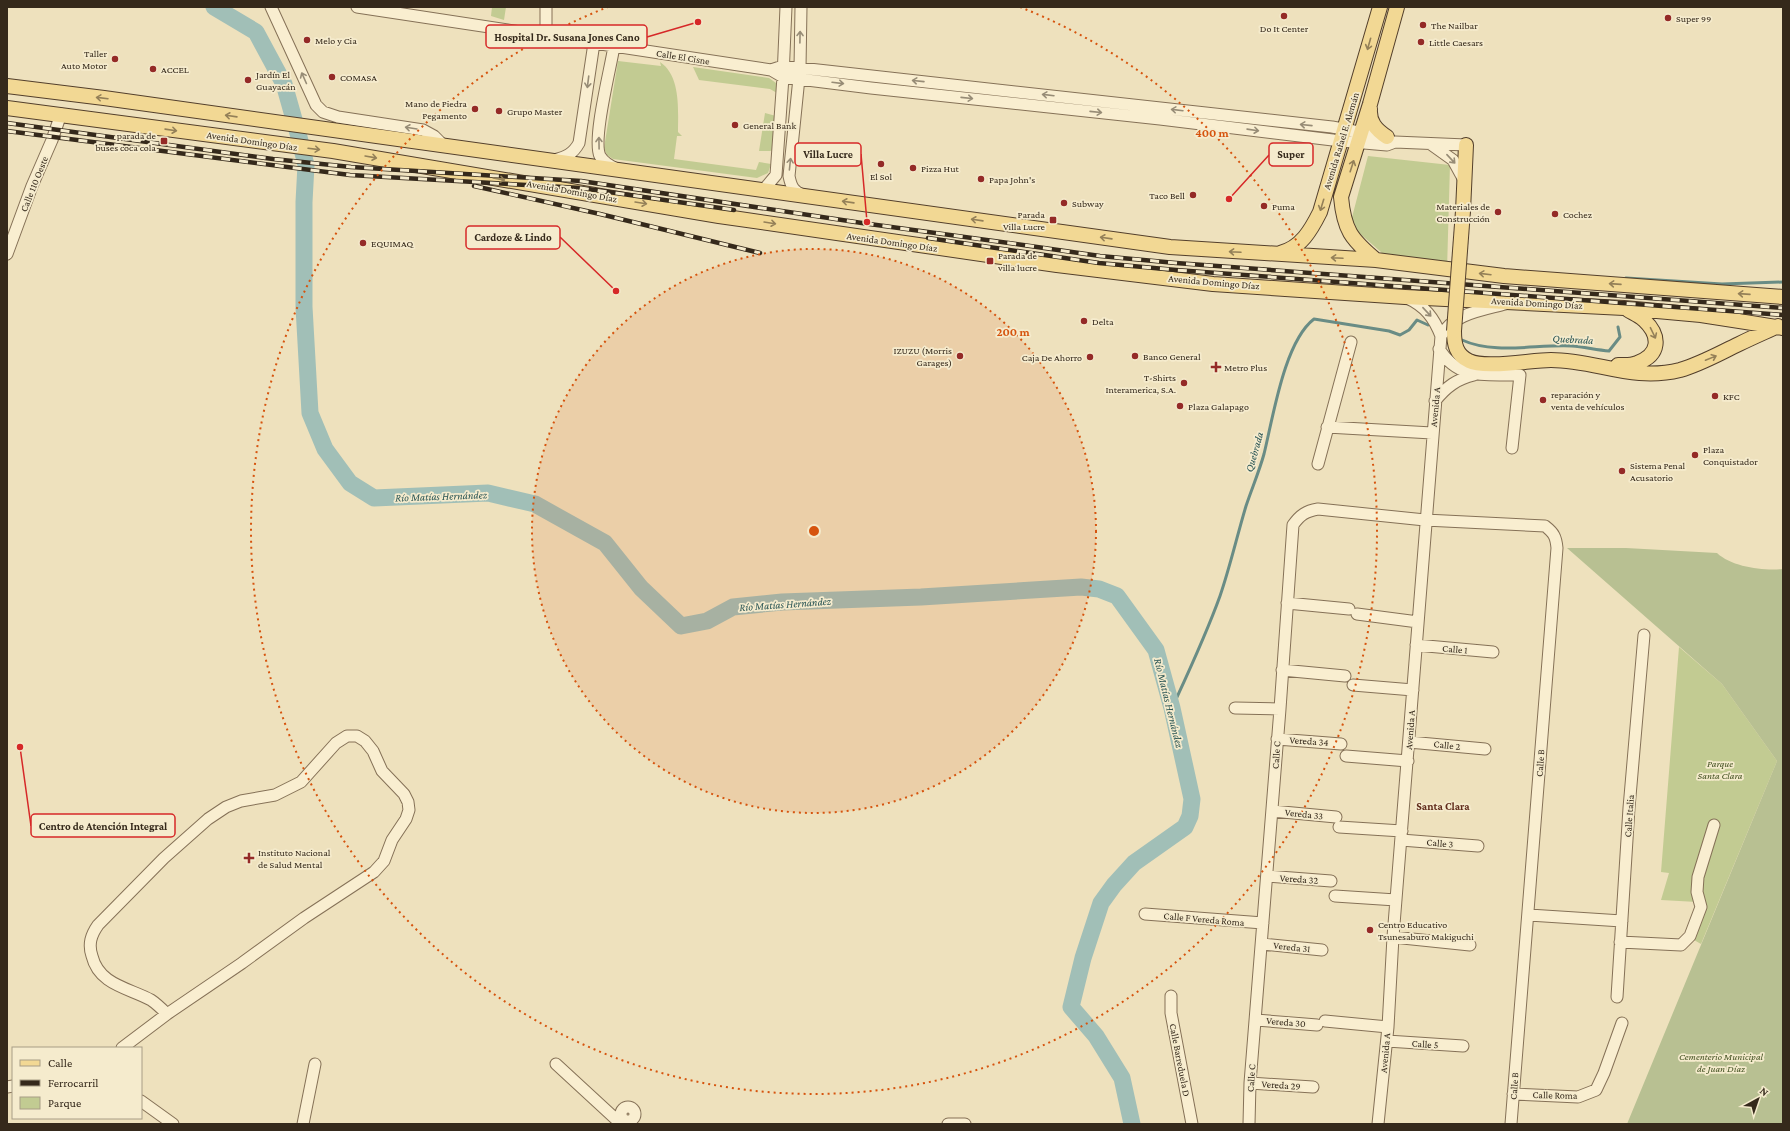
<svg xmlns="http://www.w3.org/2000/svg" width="1790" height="1131" font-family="'Crimson Pro',serif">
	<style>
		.green { fill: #c2cb92 }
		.cemetery { fill: #b8c092 }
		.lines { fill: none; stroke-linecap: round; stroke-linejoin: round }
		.stream { stroke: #698c85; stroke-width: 3 }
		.river { stroke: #a1bfb7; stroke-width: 17 }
		.minor-casing { stroke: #857157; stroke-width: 13 }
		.major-casing { stroke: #533f2b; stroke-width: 16 }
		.minor { stroke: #f9eed0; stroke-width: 11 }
		.major { stroke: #f2d894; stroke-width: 14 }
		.rail-casing { stroke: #35291b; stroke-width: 4.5 }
		.rail { stroke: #f5ebcd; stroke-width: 3; stroke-dasharray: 9; stroke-linecap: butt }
		.major-bridge-casing { stroke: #533f2b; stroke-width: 16; stroke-linecap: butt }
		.major-bridge { stroke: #f2d894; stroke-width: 14 }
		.oneway { stroke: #978c76 }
		.oneway2 { stroke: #948058 }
		.ring { fill: none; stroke: #d6540e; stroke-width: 2; stroke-dasharray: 2 4 }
		.poi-dot { fill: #942a27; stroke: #f5ebcd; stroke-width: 1.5 }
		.labels { text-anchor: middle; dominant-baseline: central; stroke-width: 3.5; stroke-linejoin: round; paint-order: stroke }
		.poi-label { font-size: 10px; fill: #35291b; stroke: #f5ebcd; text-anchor: start }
		.street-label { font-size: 10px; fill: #35291b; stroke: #f5ebcd }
		.park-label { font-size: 10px; font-style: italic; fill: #435122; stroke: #f5ebcd }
		.water-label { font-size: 11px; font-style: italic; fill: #2a5554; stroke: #f5ebcd }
		.neighbourhood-label { font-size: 11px; font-weight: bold; fill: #612c1b; stroke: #f5ebcd }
		.centre { fill: #d6540e; stroke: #f5ebcd; stroke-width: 2 }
		.ring-label { font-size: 12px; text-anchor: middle; font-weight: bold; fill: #d6540e; stroke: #f5ebcd; stroke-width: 3.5; stroke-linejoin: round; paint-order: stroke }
		.leader { fill: none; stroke: #d62828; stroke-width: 1.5 }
		.callout-dot { fill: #d62828; stroke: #f5ebcd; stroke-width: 1.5 }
		.callout { fill: #f5ebcd; stroke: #d62828; stroke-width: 1.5 }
		.callout-label { font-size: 11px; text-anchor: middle; font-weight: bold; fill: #35291b }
	</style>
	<rect width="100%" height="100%" fill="#eee1bd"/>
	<!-- green -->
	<path class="green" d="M492,7H506L504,20L491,16Z
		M618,61L661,66L660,62C681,76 678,110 678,132L682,136H677L674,159L756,170L759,162L771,164L768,173L757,178L613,159L607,155L604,148Z
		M693,67L769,78L776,83L779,92L777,93L770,89L699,80Z
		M765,113L776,116L774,150L770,151H759Z
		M1368,156L1450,165L1447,270L1389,259L1350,225Z
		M1679,647L1722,684L1777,761L1701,944L1687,936L1697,902L1661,900L1669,873L1661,872Z"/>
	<!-- cemetery -->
	<path class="cemetery" d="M1567,548H1626L1717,553C1732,567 1763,571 1783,569V1124H1627L1777,761L1722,684Z"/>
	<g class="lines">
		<!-- stream -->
		<path class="stream" d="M1626,278L1722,284L1783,282
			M1462,340C1495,355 1537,344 1572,346C1584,347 1597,350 1609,351L1620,337L1618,327
			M1172,708C1189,671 1206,635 1220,596C1230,567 1237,536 1246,506C1252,488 1259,472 1264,454C1273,418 1284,342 1314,319L1389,331L1400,335L1409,330L1417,320L1428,325"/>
		<!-- river -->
		<path class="river" d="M214,7L256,32L284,84L299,137L306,165L304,202V307L310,413L325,449L350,483L374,498L488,493L535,504L605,543L641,588L681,626L707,621L733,607L782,602L921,597L1081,587L1099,589L1117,596L1156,650L1172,708L1192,799L1190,816L1185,827L1134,863L1114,885L1101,903L1083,958L1071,1007L1096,1036L1122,1078L1132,1124"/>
		<!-- minor casing -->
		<g class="minor-casing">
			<path id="minor" d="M271,7L316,105L323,112L338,117L423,130L434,136L444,146
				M357,7L771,70L783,77L871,88L1160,119L1341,141L1387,145L1395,142L1466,145
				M801,7L800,68L789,176C791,186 793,191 803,195
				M546,36V7
				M614,46C611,67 592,139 600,156C604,163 610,166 617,169
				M771,70L783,66L800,68L1332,127L1386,137
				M1432,145L1453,160L1464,180
				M554,160C566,157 573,154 579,143L594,43
				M758,189L766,187L776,175L783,77L786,7
				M7,254L32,186L52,140L61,114
				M1407,298C1425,306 1434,318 1441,336
				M1439,349C1459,381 1487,374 1520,375L1512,448
				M1435,401C1446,387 1457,379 1474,375
				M1327,427L1432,433
				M1318,464L1351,342
				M1287,603L1349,609
				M1357,614L1418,622
				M1416,645L1493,652
				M1282,670L1345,676
				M1353,685L1413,690
				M1235,708L1280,709
				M1277,739L1341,744
				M1409,742L1485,749
				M1346,756L1408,761
				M1272,811L1336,817
				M1339,827L1402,831
				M1401,840L1478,846
				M1267,876L1331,881
				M1335,896L1396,900
				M1145,914L1263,923
				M1529,915L1622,921
				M1393,937L1470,945
				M1620,942L1681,945L1690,936L1701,907L1697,892L1698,877L1714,825
				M1262,944L1322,950
				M1171,996V1013L1192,1124
				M1617,997L1629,808L1644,635
				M1256,1020L1317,1025
				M1325,1021L1388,1027
				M1387,1041L1463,1046
				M122,1048L167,1014L242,963L304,918L374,872L384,861L392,840L406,819L409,810L408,802L404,794L382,771L373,751L365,741L357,736H347L336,743L301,782L275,795L241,801L226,807L208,819L164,858L98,925C91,935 88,944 92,956C99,985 129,988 151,1000C157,1004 162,1009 167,1014
				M556,1064L620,1123
				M1250,1083L1313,1087
				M7,1087L13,1086
				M1513,1094L1578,1097L1596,1090L1604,1073L1622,1023
				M141,1101L173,1124
				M621 1114a7 7 0 1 1 14 0a7 7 0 1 1-14 0Z
				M303,1124L315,1064
				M948,1124H965
				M1249,1124L1250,1083L1280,709L1293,525C1300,515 1306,511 1318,509L1425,520L1545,526C1554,533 1556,537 1557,548L1511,1124
				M1378,1124L1388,1027L1393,937L1441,336C1452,314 1483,310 1505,304"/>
		</g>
		<!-- major casing -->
		<g class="major-casing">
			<path id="major" d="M7,86L104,98L1170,247L1376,260L1504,276L1783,297
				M7,108L333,151L719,216L1057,265L1213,284L1405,297L1624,308L1701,315L1783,328
				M1370,109C1369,122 1376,130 1387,137
				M1463,211L1466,145
				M1280,253C1301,248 1311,230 1320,212L1380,7
				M1376,260C1351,239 1344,230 1341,197L1370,104L1397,7
				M1454,331C1454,344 1456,355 1469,361C1485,369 1531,360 1551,360C1597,360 1632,382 1680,370C1701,364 1720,353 1739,344C1751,338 1765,332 1778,326
				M1618,365C1624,365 1631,366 1637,363C1660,355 1661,336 1644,320C1640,316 1633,313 1628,310"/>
		</g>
		<!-- minor -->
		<use href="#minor" class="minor"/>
		<!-- major -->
		<use href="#major" class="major"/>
		<!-- rail casing -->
		<g class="rail-casing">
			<path id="rail" d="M7,123L273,159L351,167L581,181L862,223L1023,245L1100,256L1176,263L1783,308
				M7,131L350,175L581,188L734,210
				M474,186L600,214L760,253
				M928,238L1099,263L1176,270L1783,315"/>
		</g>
		<!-- rail -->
		<use href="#rail" class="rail"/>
		<!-- major-bridge casing -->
		<g class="major-bridge-casing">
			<path id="major-bridge" d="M1454,331L1463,211"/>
		</g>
		<!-- major-bridge -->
		<use href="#major-bridge" class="major-bridge"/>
	</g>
	<!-- one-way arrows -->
	<defs><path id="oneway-shaft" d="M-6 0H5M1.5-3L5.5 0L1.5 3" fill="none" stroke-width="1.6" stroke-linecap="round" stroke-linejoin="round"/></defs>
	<g class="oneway">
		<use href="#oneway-shaft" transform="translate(800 37) rotate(-89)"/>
		<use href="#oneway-shaft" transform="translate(304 78) rotate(-114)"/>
		<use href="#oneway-shaft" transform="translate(918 81) rotate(-174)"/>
		<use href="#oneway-shaft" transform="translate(588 82) rotate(97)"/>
		<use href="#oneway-shaft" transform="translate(838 83) rotate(7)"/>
		<use href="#oneway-shaft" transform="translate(1048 95) rotate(-173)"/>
		<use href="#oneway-shaft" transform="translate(967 98) rotate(6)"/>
		<use href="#oneway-shaft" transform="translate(1177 110) rotate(-173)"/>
		<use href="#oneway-shaft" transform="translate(1096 112) rotate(6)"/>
		<use href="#oneway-shaft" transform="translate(1306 125) rotate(-174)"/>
		<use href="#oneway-shaft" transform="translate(411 128) rotate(-171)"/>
		<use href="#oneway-shaft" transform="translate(1253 130) rotate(8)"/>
		<use href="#oneway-shaft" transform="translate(599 143) rotate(-91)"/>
		<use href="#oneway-shaft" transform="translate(1451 159) rotate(47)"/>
		<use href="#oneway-shaft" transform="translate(790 164) rotate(-84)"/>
		<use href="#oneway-shaft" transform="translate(1427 312) rotate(47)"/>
	</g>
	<g class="oneway2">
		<use href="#oneway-shaft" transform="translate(1369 44) rotate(106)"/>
		<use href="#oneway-shaft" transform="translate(102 98) rotate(-173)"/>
		<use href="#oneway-shaft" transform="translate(231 116) rotate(-172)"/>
		<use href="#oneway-shaft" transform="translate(171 130) rotate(8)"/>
		<use href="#oneway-shaft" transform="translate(314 149) rotate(7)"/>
		<use href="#oneway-shaft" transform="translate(371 157) rotate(10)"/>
		<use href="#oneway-shaft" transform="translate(1352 166) rotate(-72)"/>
		<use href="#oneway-shaft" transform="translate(499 179) rotate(10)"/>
		<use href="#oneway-shaft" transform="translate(848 202) rotate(-172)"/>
		<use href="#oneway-shaft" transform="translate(641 203) rotate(9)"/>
		<use href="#oneway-shaft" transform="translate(1322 205) rotate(107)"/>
		<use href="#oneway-shaft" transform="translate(977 220) rotate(-172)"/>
		<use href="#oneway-shaft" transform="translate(770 223) rotate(9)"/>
		<use href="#oneway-shaft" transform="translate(1106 238) rotate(-172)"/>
		<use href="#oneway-shaft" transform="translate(1235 252) rotate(-177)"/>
		<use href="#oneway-shaft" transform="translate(1337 258) rotate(-177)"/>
		<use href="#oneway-shaft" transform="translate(1485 274) rotate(-173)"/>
		<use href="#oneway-shaft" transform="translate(1615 284) rotate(-176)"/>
		<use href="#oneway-shaft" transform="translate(1744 294) rotate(-176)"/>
		<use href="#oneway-shaft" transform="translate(1653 333) rotate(64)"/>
		<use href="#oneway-shaft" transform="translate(1711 358) rotate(-22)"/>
	</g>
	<!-- distance rings -->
	<circle cx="814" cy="531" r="282" fill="#d6540e" fill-opacity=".12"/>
	<g class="ring">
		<circle cx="814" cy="531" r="282"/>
		<path d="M1020 7A563 563 0 1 1 608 7"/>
	</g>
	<!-- markers -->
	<g class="poi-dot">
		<circle cx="1284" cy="16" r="4"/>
		<circle cx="1668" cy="18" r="4"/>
		<circle cx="1423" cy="25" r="4"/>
		<circle cx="307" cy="40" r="4"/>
		<circle cx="1421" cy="42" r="4"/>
		<circle cx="115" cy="59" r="4"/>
		<circle cx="153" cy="69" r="4"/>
		<circle cx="332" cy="77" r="4"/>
		<circle cx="248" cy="80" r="4"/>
		<circle cx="475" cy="109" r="4"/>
		<circle cx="499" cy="111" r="4"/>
		<circle cx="735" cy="125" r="4"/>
		<rect x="160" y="137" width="8" height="8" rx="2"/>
		<circle cx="881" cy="164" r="4"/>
		<circle cx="913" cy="168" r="4"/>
		<circle cx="981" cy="179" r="4"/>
		<circle cx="1193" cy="195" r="4"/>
		<circle cx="1064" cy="203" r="4"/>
		<circle cx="1264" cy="206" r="4"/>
		<circle cx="1498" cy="212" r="4"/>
		<circle cx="1555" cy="214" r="4"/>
		<rect x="1049" y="216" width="8" height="8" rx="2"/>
		<circle cx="363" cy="243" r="4"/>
		<rect x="986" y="257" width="8" height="8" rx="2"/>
		<circle cx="1084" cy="321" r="4"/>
		<circle cx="960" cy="356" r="4"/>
		<circle cx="1135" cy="356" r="4"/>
		<circle cx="1090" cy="357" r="4"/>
		<path d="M1214 361h4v4h4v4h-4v4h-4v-4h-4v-4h4z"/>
		<circle cx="1184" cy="383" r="4"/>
		<circle cx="1715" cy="396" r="4"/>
		<circle cx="1543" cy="400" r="4"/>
		<circle cx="1180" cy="406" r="4"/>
		<circle cx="1695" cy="455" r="4"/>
		<circle cx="1622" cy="471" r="4"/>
		<path d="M247 852h4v4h4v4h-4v4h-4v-4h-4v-4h4z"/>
		<circle cx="1370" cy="930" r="4"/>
	</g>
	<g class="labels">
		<!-- poi labels -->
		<g class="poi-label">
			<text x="1676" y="18">Super 99</text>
			<text x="1431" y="25">The Nailbar</text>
			<text x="1284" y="28" text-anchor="middle">Do It Center</text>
			<text x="315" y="40">Melo y Cia</text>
			<text x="1429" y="42">Little Caesars</text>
			<text x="107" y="53" text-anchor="end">Taller<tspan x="107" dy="12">Auto Motor</tspan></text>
			<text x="161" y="69">ACCEL</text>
			<text x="256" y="74">Jardín El<tspan x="256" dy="12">Guayacán</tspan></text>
			<text x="340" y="77">COMASA</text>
			<text x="467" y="103" text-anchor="end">Mano de Piedra<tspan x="467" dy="12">Pegamento</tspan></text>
			<text x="507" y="111">Grupo Master</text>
			<text x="743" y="125">General Bank</text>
			<text x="156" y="135" text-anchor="end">parada de<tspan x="156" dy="12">buses coca cola</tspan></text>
			<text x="921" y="168">Pizza Hut</text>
			<text x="881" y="176" text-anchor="middle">El Sol</text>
			<text x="989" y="179">Papa John's</text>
			<text x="1185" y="195" text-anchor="end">Taco Bell</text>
			<text x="1072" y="203">Subway</text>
			<text x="1272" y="206">Puma</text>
			<text x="1490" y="206" text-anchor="end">Materiales de<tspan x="1490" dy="12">Construcción</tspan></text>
			<text x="1045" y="214" text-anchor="end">Parada<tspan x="1045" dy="12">Villa Lucre</tspan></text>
			<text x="1563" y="214">Cochez</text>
			<text x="371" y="243">EQUIMAQ</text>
			<text x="998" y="255">Parada de<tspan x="998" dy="12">villa lucre</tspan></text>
			<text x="1092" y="321">Delta</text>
			<text x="952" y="350" text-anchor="end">IZUZU (Morris<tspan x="952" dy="12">Garages)</tspan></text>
			<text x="1143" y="356">Banco General</text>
			<text x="1082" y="357" text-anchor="end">Caja De Ahorro</text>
			<text x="1224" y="367">Metro Plus</text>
			<text x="1176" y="377" text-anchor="end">T-Shirts<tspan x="1176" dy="12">Interamerica, S.A.</tspan></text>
			<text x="1551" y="394">reparación y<tspan x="1551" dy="12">venta de vehículos</tspan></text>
			<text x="1723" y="396">KFC</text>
			<text x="1188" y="406">Plaza Galapago</text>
			<text x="1703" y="449">Plaza<tspan x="1703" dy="12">Conquistador</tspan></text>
			<text x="1630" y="465">Sistema Penal<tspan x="1630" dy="12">Acusatorio</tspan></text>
			<text x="258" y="852">Instituto Nacional<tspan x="258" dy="12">de Salud Mental</tspan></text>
			<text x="1378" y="924">Centro Educativo<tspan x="1378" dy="12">Tsunesaburo Makiguchi</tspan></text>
		</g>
		<!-- street labels -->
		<g class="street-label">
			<text transform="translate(683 57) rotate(9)">Calle El Cisne</text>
			<text transform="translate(252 141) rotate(8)">Avenida Domingo Díaz</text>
			<text transform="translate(1341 141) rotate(-73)">Avenida Rafael E. Alemán</text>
			<text transform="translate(34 184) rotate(-68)">Calle 110 Oeste</text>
			<text transform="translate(572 191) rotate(10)">Avenida Domingo Díaz</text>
			<text transform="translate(892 242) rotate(8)">Avenida Domingo Díaz</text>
			<text transform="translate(1214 282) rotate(5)">Avenida Domingo Díaz</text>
			<text transform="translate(1537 303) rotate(3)">Avenida Domingo Díaz</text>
			<text transform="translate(1435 407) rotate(-85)">Avenida A</text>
			<text transform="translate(1455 649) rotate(5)">Calle 1</text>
			<text transform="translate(1410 730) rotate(-86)">Avenida A</text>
			<text transform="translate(1309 741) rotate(4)">Vereda 34</text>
			<text transform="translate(1447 745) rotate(6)">Calle 2</text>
			<text transform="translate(1276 755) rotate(-86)">Calle C</text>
			<text transform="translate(1540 763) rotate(-86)">Calle B</text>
			<text transform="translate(1304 814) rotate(6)">Vereda 33</text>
			<text transform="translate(1629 816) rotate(-86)">Calle Italia</text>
			<text transform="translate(1440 843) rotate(5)">Calle 3</text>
			<text transform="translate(1299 879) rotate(4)">Vereda 32</text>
			<text transform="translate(1204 919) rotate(5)">Calle F Vereda Roma</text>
			<text transform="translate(1292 947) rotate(6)">Vereda 31</text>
			<text transform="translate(1286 1022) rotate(5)">Vereda 30</text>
			<text transform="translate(1425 1044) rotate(4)">Calle 5</text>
			<text transform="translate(1385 1053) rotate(-85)">Avenida A</text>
			<text transform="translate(1180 1060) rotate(79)">Calle Barreduela D</text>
			<text transform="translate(1251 1078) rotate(-86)">Calle C</text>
			<text transform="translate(1281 1085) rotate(4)">Vereda 29</text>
			<text transform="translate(1514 1086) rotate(-86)">Calle B</text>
			<text transform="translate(1555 1095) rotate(1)">Calle Roma</text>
		</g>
		<!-- park labels -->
		<g class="park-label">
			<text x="1720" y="763">Parque<tspan x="1720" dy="12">Santa Clara</tspan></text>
			<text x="1721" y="1056">Cementerio Municipal<tspan x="1721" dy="12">de Juan Díaz</tspan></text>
		</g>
		<!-- water labels -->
		<g class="water-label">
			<text transform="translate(1573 339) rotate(3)">Quebrada</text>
			<text transform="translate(1254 452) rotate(-74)">Quebrada</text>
			<text transform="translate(441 496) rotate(-2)">Río Matías Hernández</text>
			<text transform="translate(785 604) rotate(-4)">Río Matías Hernández</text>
			<text transform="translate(1169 703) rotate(76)">Río Matías Hernández</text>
		</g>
		<!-- neighbourhood labels -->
		<g class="neighbourhood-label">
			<text x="1443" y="806">Santa Clara</text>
		</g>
	</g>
	<circle cx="814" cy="531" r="6" class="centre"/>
	<g class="ring-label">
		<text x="1212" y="137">400 m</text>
		<text x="1013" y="336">200 m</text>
	</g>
	<!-- callouts -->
	<path class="leader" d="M698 22L647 37M867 222L861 154M1229 199L1269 155M616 291L560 237M20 747L31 826"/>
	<g class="callout-dot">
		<circle cx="698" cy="22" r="4"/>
		<circle cx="867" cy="222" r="4"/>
		<circle cx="1229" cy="199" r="4"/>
		<circle cx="616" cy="291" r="4"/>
		<circle cx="20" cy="747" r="4"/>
	</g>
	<g class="callout">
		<rect x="486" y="25" width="161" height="23" rx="4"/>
		<rect x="795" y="143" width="66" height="23" rx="4"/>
		<rect x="1269" y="143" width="44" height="23" rx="4"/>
		<rect x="466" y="226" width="94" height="23" rx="4"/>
		<rect x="31" y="814" width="144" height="23" rx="4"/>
	</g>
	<g class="callout-label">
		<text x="567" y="41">Hospital Dr. Susana Jones Cano</text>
		<text x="828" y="158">Villa Lucre</text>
		<text x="1291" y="158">Super</text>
		<text x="513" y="241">Cardoze &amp; Lindo</text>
		<text x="103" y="830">Centro de Atención Integral</text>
	</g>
	<!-- border -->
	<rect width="1790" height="1131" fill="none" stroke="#35291b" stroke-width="16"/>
	<!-- legend -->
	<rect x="12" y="1047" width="130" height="72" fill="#f5ebcd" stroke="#a89d86"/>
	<rect x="20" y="1060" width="20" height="6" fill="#f2d894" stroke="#a89d86"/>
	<text x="48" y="1067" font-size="12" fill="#35291b">Calle</text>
	<rect x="20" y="1080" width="20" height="6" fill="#35291b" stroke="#a89d86"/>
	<text x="48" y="1087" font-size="12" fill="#35291b">Ferrocarril</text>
	<rect x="20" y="1097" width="20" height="12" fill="#c2cb92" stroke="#a89d86"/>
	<text x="48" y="1107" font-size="12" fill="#35291b">Parque</text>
	<!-- north arrow -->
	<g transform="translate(1758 1099) rotate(40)" stroke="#f5ebcd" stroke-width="3" paint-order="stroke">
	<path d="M0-3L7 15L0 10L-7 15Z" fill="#35291b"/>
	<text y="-6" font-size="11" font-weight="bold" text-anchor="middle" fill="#35291b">N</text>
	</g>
</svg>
